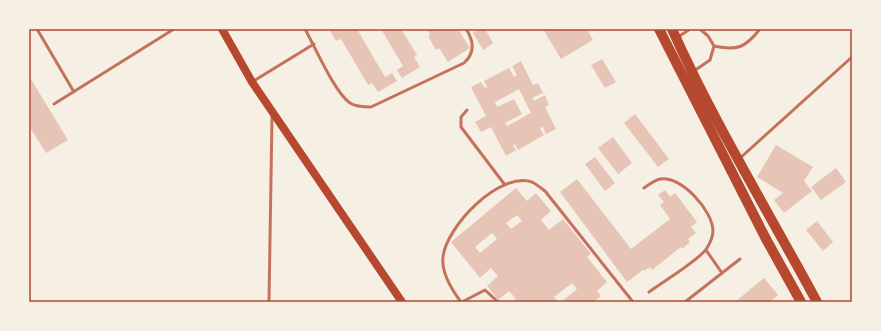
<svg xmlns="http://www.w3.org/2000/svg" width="881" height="331" font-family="Arial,sans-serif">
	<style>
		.building { fill: #e6c5b7; fill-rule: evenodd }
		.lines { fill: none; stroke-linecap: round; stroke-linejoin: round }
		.service { stroke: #c5725c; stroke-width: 3 }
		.secondary { stroke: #b5482f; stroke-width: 8 }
		.primary { stroke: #b5482f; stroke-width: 10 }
		.neatline { fill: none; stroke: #b5482f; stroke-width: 1.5 }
	</style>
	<rect width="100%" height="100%" fill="#f6efe4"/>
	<!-- building -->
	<path class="building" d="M329,29H357L385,77L392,73L397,81L378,92L372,83L368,85L341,39L336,41Z
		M381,29H401L417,55L414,57L420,67L402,78L397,70L403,66Z
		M427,29H458L470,48L448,62L439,48L436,50L428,36L430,35Z
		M479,29H485L493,43L483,50L473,33Z
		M543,29H587L593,40L561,59Z
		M602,59L616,82L605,88L591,65Z
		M521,61L533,85L538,83L543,93L532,98L534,101L545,95L549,105L545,107L556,129L546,134L543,127L540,128L544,135L518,150L515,144L513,145L516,150L506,156L491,127L481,132L475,122L486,116L471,87L481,82L485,88L487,87L484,81L509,68L514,77L517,75L512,66ZM519,89L531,113L507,126L505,123L522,114L514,99L497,107L495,102Z
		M29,76L68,140L46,153L29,126Z
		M635,114L669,159L658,167L624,123Z
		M613,137L632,163L618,174L598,148Z
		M776,145L813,167L804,181L812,191L784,213L774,200L783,193L757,177Z
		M595,157L615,183L605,191L585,164Z
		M836,168L846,182L821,200L811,187Z
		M577,179L631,249L670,219L660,205L664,202L658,195L665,190L670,197L675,193L697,222L691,227L696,233L688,239L690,242L682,249L681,247L652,270L650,267L644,271L643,270L627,282L560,192Z
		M516,188L527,201L536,193L551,211L541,220L549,230L563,219L591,254L587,257L607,282L597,291L601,296L594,302H561L577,289L572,283L554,297L558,302H513L516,299L509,291L498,300L487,286L498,276L491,268L480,278L451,242ZM517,215L522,221L511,229L506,223ZM492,233L497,239L480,253L475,247Z
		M817,221L833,242L823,251L806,230Z
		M764,278L778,295L770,302H735Z"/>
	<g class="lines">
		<!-- service -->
		<path class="service" d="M37,29L74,92
			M305,29C315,47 335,93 350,103C356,107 364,107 371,107L464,63C475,53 474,41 466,29
			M678,37L690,29
			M714,46C737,51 745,48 760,29
			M694,71L710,60L714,46L708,36L700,29
			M252,82L314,44
			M54,104L174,29
			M467,110L461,117V127L505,185
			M739,159L852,57
			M644,188C648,185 655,180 660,179C681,175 713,211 713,231C713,236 710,243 707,248C701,259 661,283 649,292
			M706,250L722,273
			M269,302L272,116
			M461,302C452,290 441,273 443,257C446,227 499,171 532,182C536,184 541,188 545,191L633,302
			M462,302L485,290L498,302
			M685,302L740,259"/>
		<!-- secondary -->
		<path class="secondary" d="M222,29L252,82L402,302"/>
		<!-- primary -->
		<path class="primary" d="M659,29L766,239L801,302
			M672,29C714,123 768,211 817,302"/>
	</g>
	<!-- border -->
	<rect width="881" height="331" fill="none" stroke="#f6efe4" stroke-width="60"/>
	<rect x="30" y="30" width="821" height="271" class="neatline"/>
</svg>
